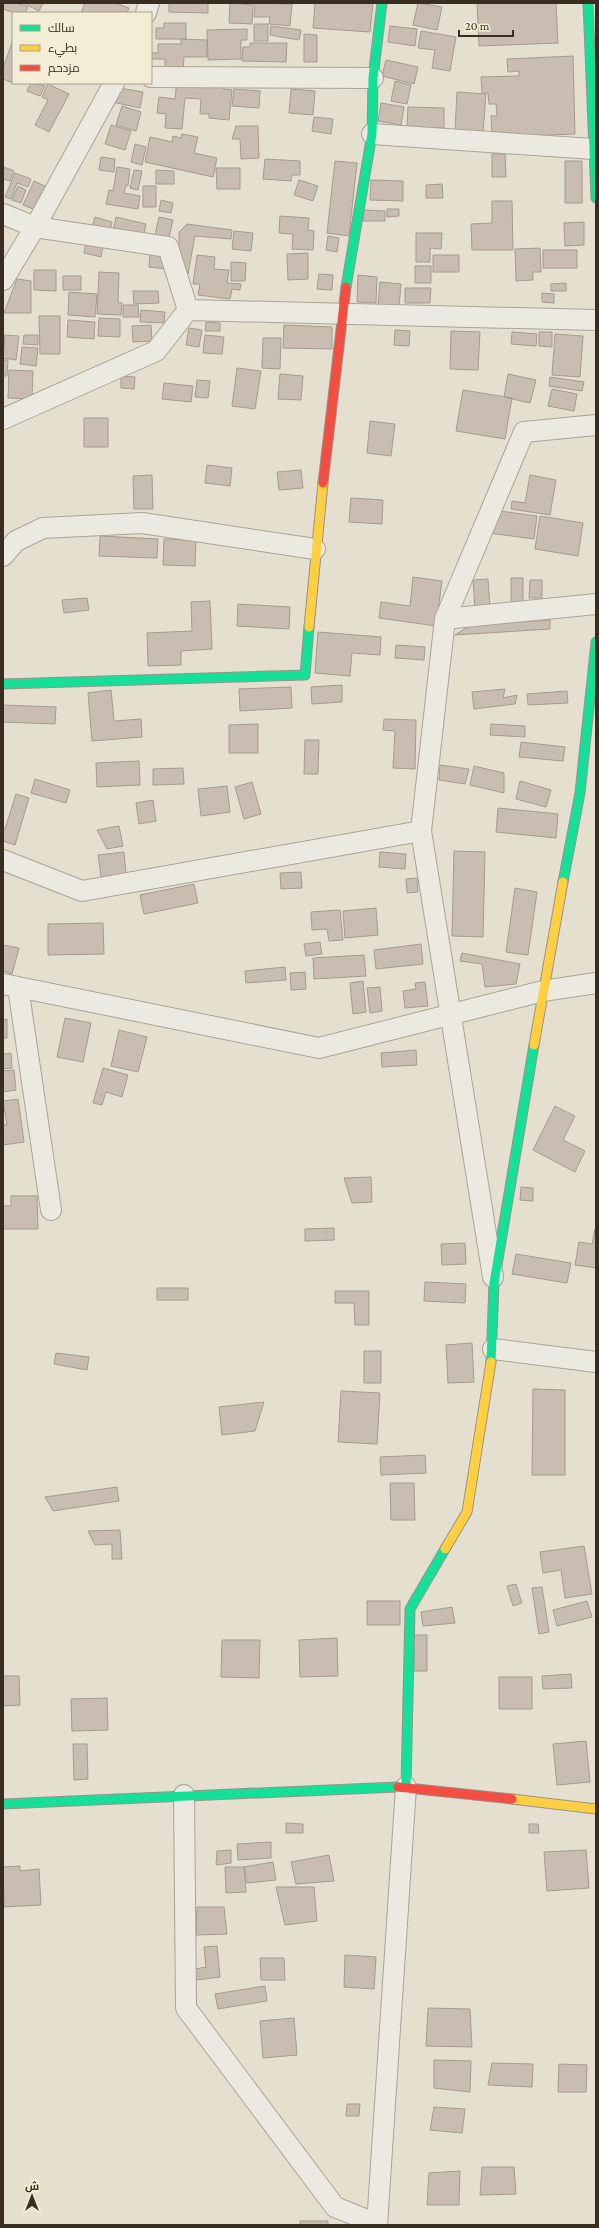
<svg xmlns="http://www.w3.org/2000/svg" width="599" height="2228" font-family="'Crimson Pro',Cairo,serif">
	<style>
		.building { fill: #c8bdb0; stroke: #a49b8e }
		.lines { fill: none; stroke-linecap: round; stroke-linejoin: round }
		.street-casing { stroke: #a9a498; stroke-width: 22 }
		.fast-casing { stroke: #999388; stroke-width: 11 }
		.slow-casing { stroke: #999388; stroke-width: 11 }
		.jam-casing { stroke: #999388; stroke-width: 11 }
		.street { stroke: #ece9e0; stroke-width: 20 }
		.fast { stroke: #16e098; stroke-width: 9 }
		.slow { stroke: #ffcf43; stroke-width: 9 }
		.jam { stroke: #f24e42; stroke-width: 9 }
	</style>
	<rect width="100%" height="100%" fill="#e4dfcf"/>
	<!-- building -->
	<path class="building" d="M3,3H17L28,7L25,13H14L3,9Z
		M23,3H43L39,11Z
		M85,3H116L129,8L127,13H81Z
		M169,3H208V13L169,12Z
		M230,3L253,5L252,24L229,23Z
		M255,3L292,4L290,26L269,24L270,17H254Z
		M315,3H373L370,32L313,28Z
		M418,3L442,7L437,30L413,25Z
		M477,3H556L558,43L479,46Z
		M164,23H186V39H156V28H164Z
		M254,24H268V41H254Z
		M271,26L301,30L299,40L270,35Z
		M390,26L417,29L415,46L388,42Z
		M247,29V40H241V59L208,60L207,30Z
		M421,31L456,37L450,71L432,68L435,50L418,48Z
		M304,34L317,35V62H304Z
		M181,39L207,40V57H184L183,71H165V59H151V53H158V44H181Z
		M13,40V83L3,79V68Z
		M250,43H287L286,62L242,61L243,47H250Z
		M573,56L575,134L492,137L491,116H497L496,104H489L488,93H482L481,77L519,76V71L508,72L507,59Z
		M386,60L418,67L414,84L382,76Z
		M177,81L223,85V89L232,90L229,120L209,118V114H200L201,99L185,98L182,129L165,128L166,114L157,113L159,97L175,99Z
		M395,81L411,85L407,104L391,101Z
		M31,83L45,86L40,96L27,91Z
		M48,84L69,94L49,132L35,125L48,100L42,97Z
		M114,87L143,92L140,108L112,102Z
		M234,89L260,91L259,108L232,106Z
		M291,89L315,91L313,115L289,113Z
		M457,92L486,94L483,132L455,130Z
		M381,103L404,107L401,125L378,121Z
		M122,106L141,112L136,131L116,125Z
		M408,107L444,108V128L407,127Z
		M314,117L333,119L331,134L312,131Z
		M111,125L131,131L125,150L105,144Z
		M236,126H258L259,158L241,159L240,139H232Z
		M182,134L198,137L194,153L217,158L213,177L145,162L150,137L172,142L173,136L181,138Z
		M135,144L146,147L142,165L131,162Z
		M492,154H505L506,177H492Z
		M101,157L115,159L114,172L99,170Z
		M265,159L300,161V175H292L291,181L263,179Z
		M335,161L357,163L349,236L327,233Z
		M565,161H582V203H565Z
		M4,167L14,171L10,181L3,179Z
		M117,167L130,169L128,186L126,185L124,193L140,196L138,209L106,204L109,190L113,191Z
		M216,168H240V189H217Z
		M134,170L142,171L138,190L130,188Z
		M156,170L174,171V184H156Z
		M15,173L31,179L28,187L17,183L11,199L5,197Z
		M299,180L318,186L313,201L294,195Z
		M371,180L403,181V201L370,200Z
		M34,181L49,188L38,211L23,205Z
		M442,184L443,198H426V185Z
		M18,186L26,190L21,203L12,200Z
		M143,186H156V207H143Z
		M161,200L173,203L171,213L159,211Z
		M492,201H512L513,250H472L471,224L492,223Z
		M387,209H399V216L387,217Z
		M364,210L385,211V221H363Z
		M280,216L309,218L308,230L314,231L313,250L292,249L293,234L279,233Z
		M95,217L112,222L109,235L91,230Z
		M116,217L146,224L143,239L113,232Z
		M159,217L173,220L168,242L154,239Z
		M584,222V245L565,246L564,223Z
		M187,224L232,230L231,239L195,236L188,274L179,251V232Z
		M234,231L253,233L251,251L232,249Z
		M416,233H442L441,249L430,248V262H416Z
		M328,236L339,238L337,252L326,250Z
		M86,242L103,245L101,257L84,253Z
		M540,248L541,272H533V280L516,281L515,249Z
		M543,250H577V268H543Z
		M150,251L168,252L166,269L149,267Z
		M308,253V279L288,280L287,254Z
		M197,255L215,257L214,269L229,270L227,283L241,284L240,290L232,289L230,299L198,295L200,284H193Z
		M433,255H459V272H433Z
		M231,262L246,263L245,281H231Z
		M415,266H431V283H415Z
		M34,270H56V291L34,290Z
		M99,272L119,273L118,302L122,303L121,315L97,314Z
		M319,274L333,275L332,290L317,289Z
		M358,275L377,277L376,303L357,302Z
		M63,276H81V290H63Z
		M17,279L31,281V313H4Z
		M380,282L401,284L399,308L378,306Z
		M566,283V291H551V284Z
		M405,288H431L430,303H405Z
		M133,291H158L159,303L134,304Z
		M69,292L97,294L95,317L68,315Z
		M542,293L554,294V303L542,302Z
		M123,305H138L139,317H123Z
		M141,310L165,312L164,323L140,322Z
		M39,316H60V354H40Z
		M99,318L120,319V337L98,336Z
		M68,320L95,322L94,339L67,337Z
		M206,322L220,323V331H205Z
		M151,325L152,341L133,342L132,326Z
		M284,325L332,327V349L283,348Z
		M189,328L202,330L199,347L186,345Z
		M395,330L410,331L409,346L394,345Z
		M451,331L480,332L478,370L450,369Z
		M512,332L537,334L536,346L511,344Z
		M539,332H552V347L539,346Z
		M555,334L583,336L580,377L552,375Z
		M5,335L19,336L16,360L3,358Z
		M24,335H38V345L23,344Z
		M205,335L224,337L222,354L203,353Z
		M263,338H281L280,369L262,368Z
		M22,347L38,348L36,366L20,364Z
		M3,360H8L7,376H3Z
		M237,368L261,371L255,409L232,406Z
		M9,370L33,371L32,399L8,398Z
		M280,374L303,376L301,400L278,399Z
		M508,374L536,380L530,403L504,397Z
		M121,376L135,377L134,389L121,388Z
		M550,377L584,382L582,391L549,386Z
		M197,380L210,381L208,398L195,397Z
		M164,383L193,386L191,402L162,399Z
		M552,389L577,394L574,411L548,406Z
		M463,390L512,398L505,439L456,431Z
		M84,418H108V447H84Z
		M370,421L395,424L391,456L367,453Z
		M207,465L232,468L230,486L205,483Z
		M301,470L303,488L279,490L277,472Z
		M152,475L153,509H134L133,476Z
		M530,475L556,480L550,515L511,509L512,501L525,503Z
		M351,498L383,500L382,524L349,522Z
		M500,511L537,516L534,539L489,533Z
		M540,516L583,523L578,556L535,549Z
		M100,536L158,539L157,558L99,556Z
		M164,539L196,540L195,566L163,565Z
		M413,577L442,581L436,626L379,618L381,602L410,606Z
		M511,578H523V603H511Z
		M488,579L490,608L475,609L473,580Z
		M530,580H542V598H529Z
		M87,598L89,610L64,613L62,600Z
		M210,601L212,649L181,651V665L148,666L147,633L192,631L191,602Z
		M238,604L290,607L289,629L237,626Z
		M550,620V629L455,635L471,625Z
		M318,632L381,637L380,655L352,653L350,676L315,673Z
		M396,645L425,647L424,660L395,658Z
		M342,685V702L312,704L311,687Z
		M291,687L292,708L240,711L239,689Z
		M505,689L503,698L517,695L515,704L474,709L472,692Z
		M111,690L114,721L141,719L142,737L92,741L88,693Z
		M567,691L568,703L528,705L527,694Z
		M3,705L56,707L55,724L3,722Z
		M384,719L416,720L415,769L393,768L395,731L383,730Z
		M258,724V753H229V725Z
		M491,724L525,726V737L490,735Z
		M305,740H319L318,774H304Z
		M521,742L565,747L563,761L519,757Z
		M139,761L140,785L97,787L96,763Z
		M440,765L469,769L465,784L439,780Z
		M474,766L504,773V793L470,785Z
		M183,768L184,784L153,785V769Z
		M35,779L70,790L66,803L31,793Z
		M520,781L551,790L546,807L516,799Z
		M252,782L261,814L244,819L235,787Z
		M227,786L230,812L201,816L198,789Z
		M16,794L29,798L15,845L3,841V828L5,829Z
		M153,800L156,821L139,824L136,803Z
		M498,808L558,814L556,838L496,832Z
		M119,826L123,846L107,849L97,830Z
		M454,851L485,852L483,937L452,936Z
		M124,852L126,874L101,877L98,855Z
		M380,852L406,854L405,869L379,867Z
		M301,872L302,888L281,889L280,873Z
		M417,878L418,892L407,893L406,879Z
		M194,884L198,903L144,914L140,895Z
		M515,888L537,892L528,955L506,952Z
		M376,908L378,935L345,938L343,911Z
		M340,910L343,940L329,941L327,929L312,930L311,912Z
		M103,923L104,954L48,955V924Z
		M320,942L322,954L306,956L304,944Z
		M421,944L423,964L376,969L374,950Z
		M3,945L19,948L12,974L3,971Z
		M462,953L520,964L516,984L485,987L482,964L460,961Z
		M364,955L366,976L314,979L313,958Z
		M285,967L286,980L246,983L245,971Z
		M305,972L306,989L291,990L290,973Z
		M363,981L366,1012L353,1014L350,983Z
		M425,982L428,1006L405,1008L403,991L416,989L415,983Z
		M380,987L382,1011L370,1013L367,988Z
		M65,1018L91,1023L83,1062L57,1057Z
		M7,1019V1038H3V1020Z
		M119,1030L147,1037L138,1072L111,1066Z
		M416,1050L417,1065L382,1067L381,1053Z
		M11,1053L12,1068L3,1069V1054Z
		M103,1068L128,1075L122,1097L106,1092L102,1105L93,1103Z
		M14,1070L16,1090L3,1092V1071Z
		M18,1099L24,1142L3,1145V1125H7L3,1101Z
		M555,1106L575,1116L563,1140L585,1151L575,1172L533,1150Z
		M371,1177L372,1202L352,1203L344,1178Z
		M521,1187L533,1188V1201L520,1200Z
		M11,1196H37L38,1229H3V1206H11Z
		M334,1228V1240L305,1241V1229Z
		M595,1229L596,1268L575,1265L579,1242L592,1244Z
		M465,1243L466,1264L442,1265L441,1244Z
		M516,1254L571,1263L567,1283L512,1274Z
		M425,1282L466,1284L465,1303L424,1301Z
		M157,1288H188V1300H157Z
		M335,1291H369V1325H355L354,1303H335Z
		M472,1343L474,1382L448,1383L446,1345Z
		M364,1351H381V1383H364Z
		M56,1353L89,1357L87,1370L54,1364Z
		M533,1389L565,1390V1475H532Z
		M341,1391L380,1393L377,1444L338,1442Z
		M264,1402L255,1431L222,1435L219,1407Z
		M425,1455L426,1473L381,1475L380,1457Z
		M390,1483H414L415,1520H391Z
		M117,1487L119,1501L53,1511L45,1497Z
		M120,1530L122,1559H112V1544L95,1545L88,1531Z
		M584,1546L592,1594L565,1598L561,1570L543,1573L540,1552Z
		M516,1584L522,1603L513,1606L507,1586Z
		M542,1587L549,1632L539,1634L532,1588Z
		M367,1601H400V1625H367Z
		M587,1601L592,1617L557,1626L553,1610Z
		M452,1607L455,1623L423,1626L421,1612Z
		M414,1635H427V1671H414Z
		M337,1638L338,1676L300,1677L299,1640Z
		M222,1640H260L259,1678L221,1677Z
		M571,1674L572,1688L543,1689L542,1676Z
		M3,1676H19L20,1705L3,1706Z
		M499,1677H532V1709H499Z
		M107,1698L108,1730L72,1731L71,1699Z
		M586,1741L590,1782L557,1785L553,1744Z
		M73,1744H87L88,1779L74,1780Z
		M286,1823L303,1824V1833H286Z
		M529,1824H538L539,1833H529Z
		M271,1842V1858L238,1860L237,1844Z
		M231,1850V1863L216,1865L217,1851Z
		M586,1850L589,1888L547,1891L544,1852Z
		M329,1855L334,1881L296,1884L291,1862Z
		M273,1862L276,1880L247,1883L244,1867Z
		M20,1866V1871L39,1869L41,1905L4,1907L3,1867Z
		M225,1867H244L246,1892L226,1893Z
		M276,1887H314L317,1921L285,1925Z
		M197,1907H224L227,1934L196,1935Z
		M217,1946L220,1977L196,1980L195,1969L206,1967L204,1947Z
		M345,1955L376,1957L374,1989L344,1987Z
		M260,1958H284L285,1980H261Z
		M265,1986L267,2001L218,2009L215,1994Z
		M428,2008L470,2009L472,2047L426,2046Z
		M294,2018L297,2055L263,2058L260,2021Z
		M434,2060L471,2061L470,2092L434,2088Z
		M492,2063L533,2064L532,2087L488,2085Z
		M559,2064L587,2065L586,2092H558Z
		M347,2104H360L359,2116H346Z
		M434,2107L465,2109L462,2133L430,2130Z
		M482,2167H514L516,2194L480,2195Z
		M460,2171L459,2205H427L429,2173Z
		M300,2221H328V2225H300Z"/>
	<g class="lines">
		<!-- street casing -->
		<g class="street-casing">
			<path id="street" d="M146,13L149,3
				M151,77L373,78
				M372,134L593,149
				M3,214L35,227L168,247L188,310L156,351L3,419
				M3,280L35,227L114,83
				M188,310L596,320
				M3,556L16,541L43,528L142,523L315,549
				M445,619L596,604
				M3,860L82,891L421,831
				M3,984L319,1048L543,991L596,983
				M18,987L51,1210
				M493,1277L421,831L445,619L524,432L596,425
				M493,1349L596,1362
				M184,1795L186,2008L335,2207L377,2224
				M377,2225L406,1787"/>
		</g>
		<!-- fast casing -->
		<g class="fast-casing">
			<path id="fast" d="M588,3L596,198
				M346,287L372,134L373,78L382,3
				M3,684L305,675L309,627
				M563,882L580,793L596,642
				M491,1362L494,1283L534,1045
				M406,1787L410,1609L445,1549
				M3,1804L398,1787"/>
		</g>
		<!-- slow casing -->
		<g class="slow-casing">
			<path id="slow" d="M309,627L323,483
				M534,1045L563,882
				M445,1549L467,1512L491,1362
				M512,1799L596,1809"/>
		</g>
		<!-- jam casing -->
		<g class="jam-casing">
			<path id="jam" d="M323,483L346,287
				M398,1787L512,1799"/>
		</g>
		<!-- street -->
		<use href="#street" class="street"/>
		<!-- fast -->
		<use href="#fast" class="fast"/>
		<!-- slow -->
		<use href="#slow" class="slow"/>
		<!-- jam -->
		<use href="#jam" class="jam"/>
	</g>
	<!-- border -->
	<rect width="599" height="2228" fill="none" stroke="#382d20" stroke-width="8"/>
	<!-- legend -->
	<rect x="12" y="12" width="140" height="72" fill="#f4edd6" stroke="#a9a08d"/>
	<rect x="20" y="25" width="20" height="6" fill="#16e098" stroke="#a9a08d"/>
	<text x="48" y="32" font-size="12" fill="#382d20">سالك</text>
	<rect x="20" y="45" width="20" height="6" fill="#ffcf43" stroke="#a9a08d"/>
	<text x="48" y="52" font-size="12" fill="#382d20">بطيء</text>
	<rect x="20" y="65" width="20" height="6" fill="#f24e42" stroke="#a9a08d"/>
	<text x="48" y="72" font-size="12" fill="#382d20">مزدحم</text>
	<!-- north arrow -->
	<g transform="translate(32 2196)" stroke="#f4edd6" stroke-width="3" paint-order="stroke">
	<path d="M0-3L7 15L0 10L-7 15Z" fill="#382d20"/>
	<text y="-6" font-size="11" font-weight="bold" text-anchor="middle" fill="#382d20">ش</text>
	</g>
	<!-- scale -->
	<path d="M459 30v6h54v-6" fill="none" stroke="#382d20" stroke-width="2"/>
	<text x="465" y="30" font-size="12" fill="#382d20" stroke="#f4edd6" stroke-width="3" paint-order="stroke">20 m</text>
</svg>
